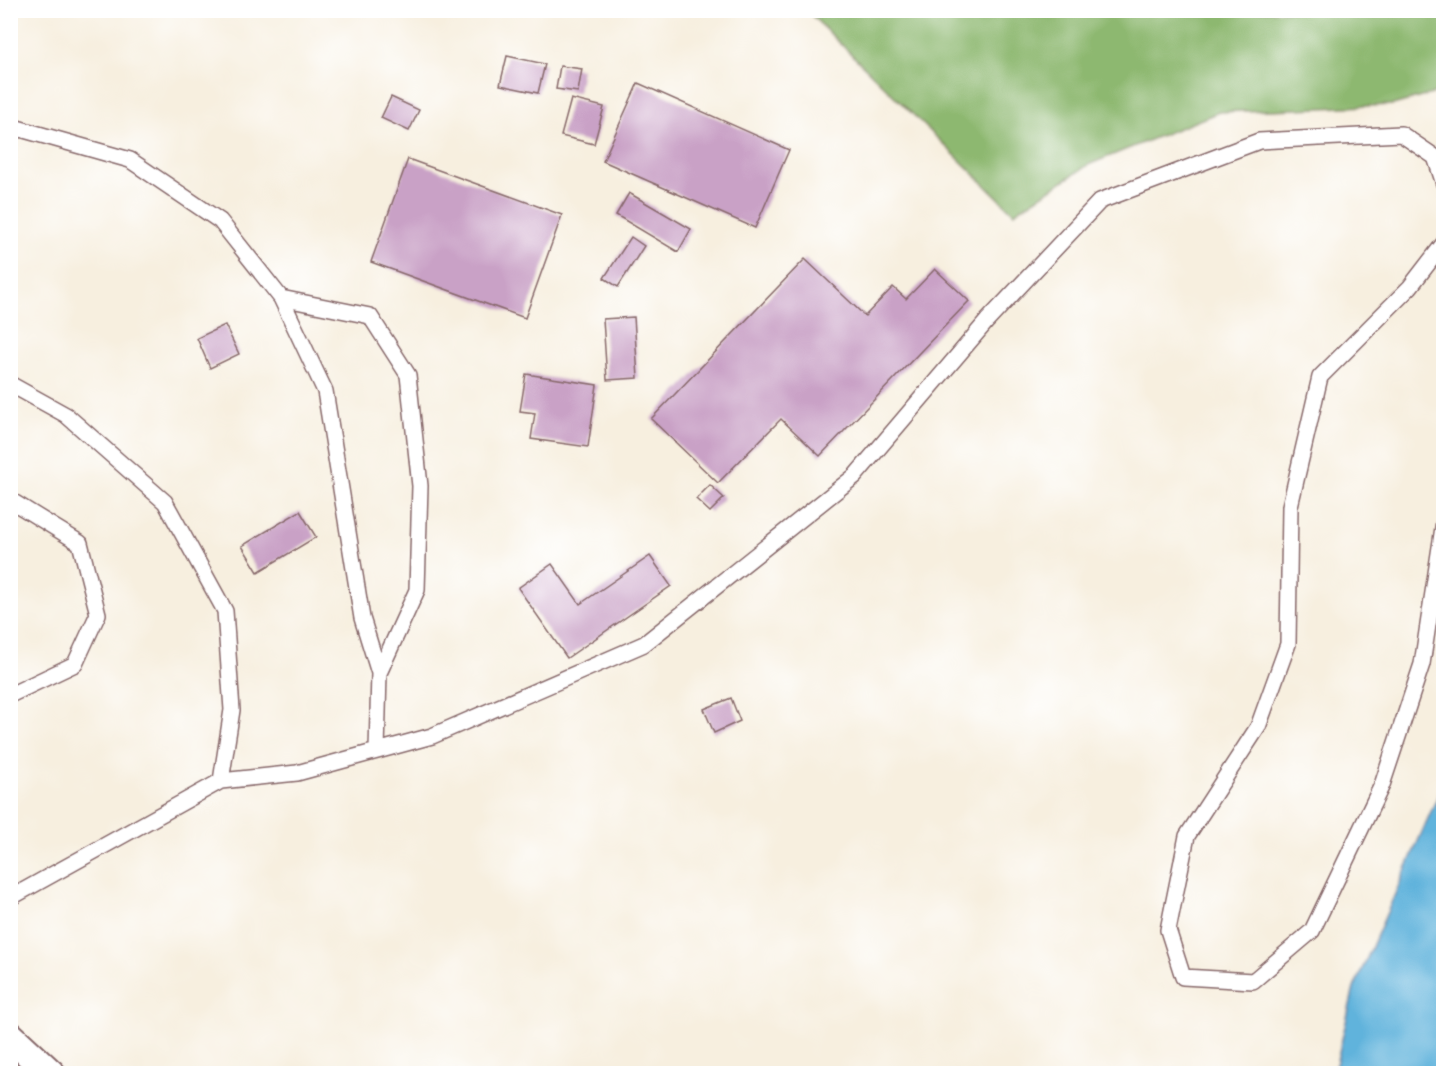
<svg xmlns="http://www.w3.org/2000/svg" width="1454" height="1084" font-family="Kalam,sans-serif">
	<style>
		.forest { fill: #8db86f; stroke: #6c6c4d; stroke-width: 1.5 }
		.water { fill: #61b3dc; stroke: #566984; stroke-width: 1.5 }
		.building { fill: #c9a1c6 }
		.lines { fill: none; stroke-linecap: round; stroke-linejoin: round }
		.service-casing { stroke: #87686a; stroke-width: 18 }
		.minor-casing { stroke: #87686a; stroke-width: 32 }
		.service { stroke: #fff; stroke-width: 15 }
		.minor { stroke: #fff; stroke-width: 28 }
	</style>
	<rect width="100%" height="100%" fill="#fff"/>
	<filter id="ink" filterUnits="userSpaceOnUse"><feTurbulence type="fractalNoise" baseFrequency=".0167" numOctaves="2"/><feDisplacementMap in="SourceGraphic" scale="12" xChannelSelector="R" yChannelSelector="G"/><feConvolveMatrix kernelMatrix="1 2 1 2 8 2 1 2 1" color-interpolation-filters="sRGB"/></filter>
	<filter id="wash" filterUnits="userSpaceOnUse"><feTurbulence type="fractalNoise" baseFrequency=".008" numOctaves="4" result="noise"/><feDisplacementMap in="SourceGraphic" scale="24" xChannelSelector="R" yChannelSelector="G"/><feGaussianBlur stdDeviation="1.35" result="paint"/><feColorMatrix in="noise" values="0 0 0 0 0 0 0 0 0 0 0 0 0 0 0 0 0 1.4 0 .05"/><feComposite in="paint" operator="in"/></filter>
	<g filter="url(#wash)">
		<rect width="100%" height="100%" fill="#f7efdf"/>
		<!-- forest -->
		<path class="forest" d="M807,11H1443V91L1393,105L1219,112L1088,165L1014,213Z"/>
		<!-- water -->
		<path class="water" d="M1443,784V1073H1334L1354,988Z"/>
		<g id="blocks">
			<!-- building -->
			<path class="building" d="M507,56L545,64L538,93L500,85Z
				M560,66L582,69L578,92L556,89Z
				M638,83L789,150L755,228L603,161Z
				M391,97L419,110L409,131L381,118Z
				M571,99L604,107L594,144L561,136Z
				M408,159L562,215L525,318L371,262Z
				M629,193L691,229L678,252L616,215Z
				M631,237L644,246L618,287L604,278Z
				M805,259L865,316L893,287L906,299L935,269L969,301L820,456L781,419L718,483L651,419Z
				M634,317L638,378L607,380L603,319Z
				M225,325L239,354L210,368L197,338Z
				M526,374L597,385L588,447L531,439L535,413L520,411Z
				M710,485L724,498L710,512L696,499Z
				M300,511L316,537L258,572L242,546Z
				M650,556L671,586L567,658L518,588L552,564L580,604Z
				M731,698L740,721L714,733L704,709Z"/>
		</g>
	</g>
	<g filter="url(#ink)">
		<use href="#blocks" fill-opacity="0" stroke="#87686a" stroke-width="1.5"/>
		<g class="lines">
			<!-- service casing -->
			<g class="service-casing">
				<path id="service" d="M10,126L130,160L220,221L281,298L325,391L362,618L379,673L377,751
					M1444,243L1410,287L1320,377L1290,506L1288,644L1258,727L1187,836L1168,930L1183,977L1253,981L1312,931L1382,785L1422,664L1444,521
					M281,298L370,316L408,375L420,486L417,590L379,673
					M10,384L66,415L165,502L225,611L232,710L221,781
					M10,500L80,543L98,614L75,664L10,695
					M10,898L221,781L297,773L432,736L644,644L855,476L987,321L1100,201L1259,141L1401,134L1435,157L1444,184"/>
			</g>
			<!-- minor casing -->
			<g class="minor-casing">
				<path id="minor" d="M10,1036L51,1074"/>
			</g>
			<!-- service -->
			<use href="#service" class="service"/>
			<!-- minor -->
			<use href="#minor" class="minor"/>
		</g>
	</g>
	<!-- margin -->
	<rect width="1454" height="1084" fill="none" stroke="#fff" stroke-width="36"/>
</svg>
